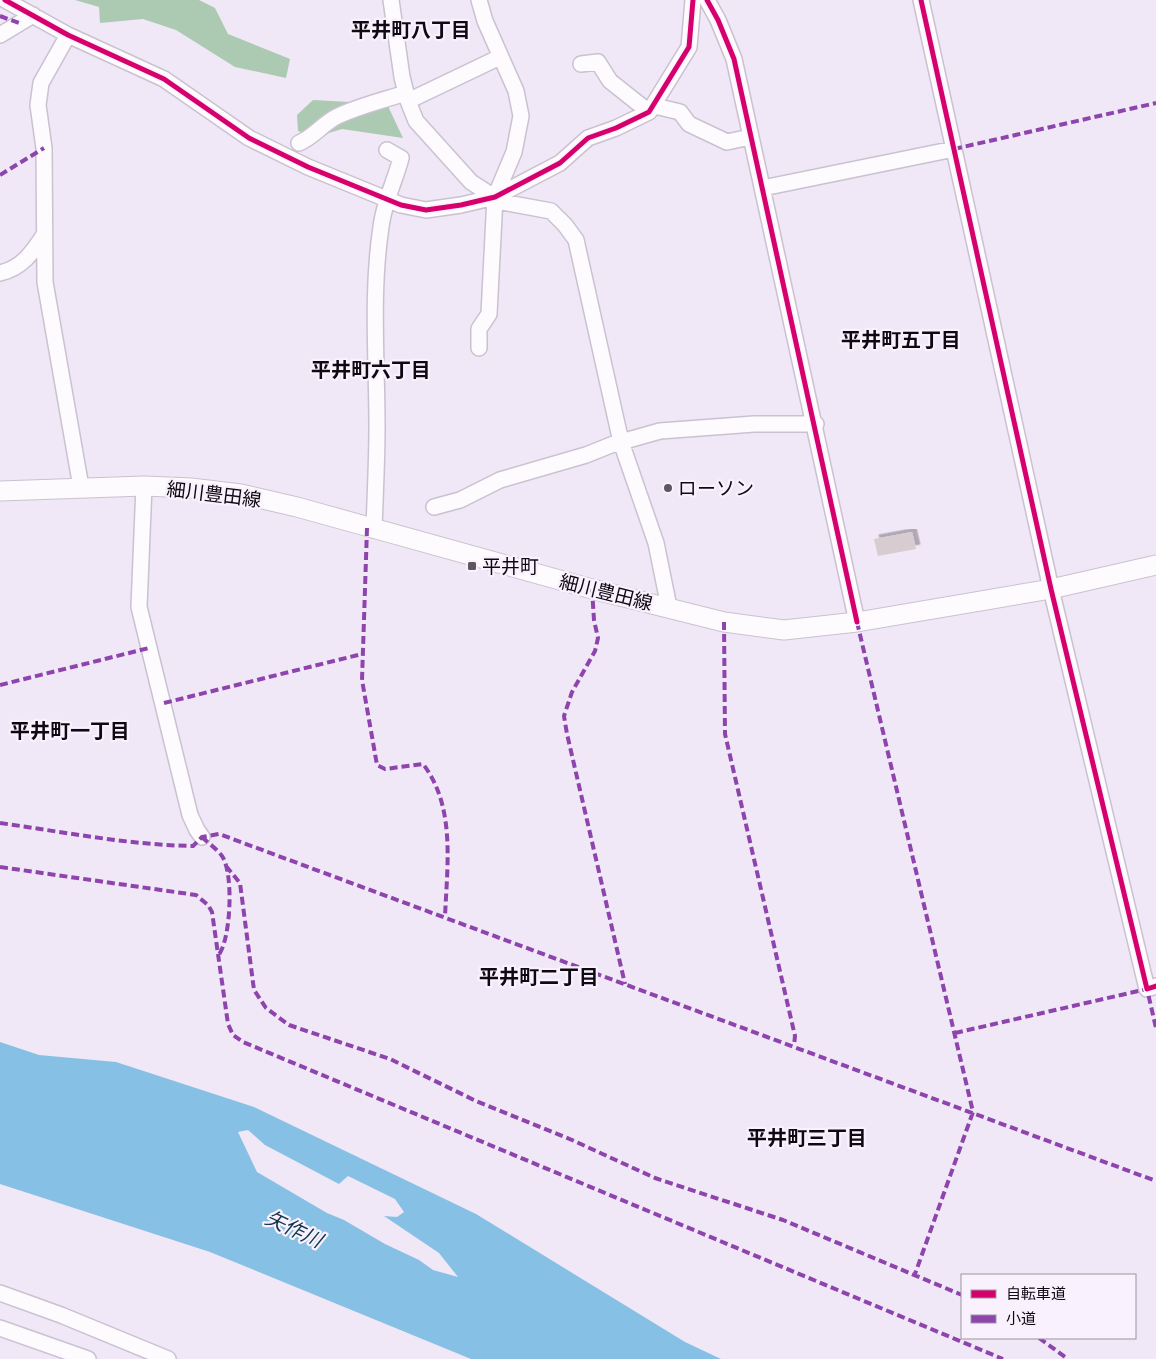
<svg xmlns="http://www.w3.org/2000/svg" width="1156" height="1359" font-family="'PT Sans Narrow','Noto Sans JP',sans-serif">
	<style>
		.forest { fill: #accab2 }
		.water { fill: #87c0e5; fill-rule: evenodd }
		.building { fill: #d7cdd1; filter: url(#shadow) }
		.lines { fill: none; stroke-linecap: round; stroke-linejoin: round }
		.minor-casing { stroke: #cac2d0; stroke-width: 18 }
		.major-casing { stroke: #cac2d0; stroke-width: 21 }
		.minor { stroke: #fdfbfe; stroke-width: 15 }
		.major { stroke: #fdfbfe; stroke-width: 19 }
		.quiet { stroke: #8e44ad; stroke-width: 4; stroke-dasharray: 8 4; stroke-linecap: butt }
		.cycleway-casing { stroke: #f9f2fe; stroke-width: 8 }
		.cycleway { stroke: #d6006c; stroke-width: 5 }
		.poi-dot { fill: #5e5762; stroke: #f9f2fe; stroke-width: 2 }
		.labels { text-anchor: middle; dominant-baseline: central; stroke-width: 4.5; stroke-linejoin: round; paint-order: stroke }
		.poi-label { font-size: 19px; fill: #0f0912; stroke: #f9f2fe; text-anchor: start }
		.street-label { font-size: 19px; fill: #0f0912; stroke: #f9f2fe }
		.neighbourhood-label { font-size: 20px; font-weight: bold; fill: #0f0912; stroke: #f9f2fe }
		.water-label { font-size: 20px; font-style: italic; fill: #103649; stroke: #f9f2fe }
	</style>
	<defs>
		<filter id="shadow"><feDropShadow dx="4.5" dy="-4.5" stdDeviation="0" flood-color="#0004"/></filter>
	</defs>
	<rect width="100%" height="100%" fill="#f0e7f7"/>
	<!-- forest -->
	<path class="forest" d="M75,0H199L215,8L228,34L290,59L286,78L235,67L176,30L143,19L100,23L99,7Z
		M313,100L387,104L403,138L342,129L316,137L298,131L297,115Z"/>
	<!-- water -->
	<path class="water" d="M0,1042L39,1055L116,1062L254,1107L476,1214L685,1342L721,1359H471L210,1252L0,1184ZM248,1130L265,1145L339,1184L348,1176L395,1199L404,1212L397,1217L384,1216L439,1253L458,1277L433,1270L419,1260L385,1244L344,1220L327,1213L257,1172L238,1132Z"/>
	<!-- building -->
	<path class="building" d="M912,532L916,549L878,556L874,539Z"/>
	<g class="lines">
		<!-- minor casing -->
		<g class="minor-casing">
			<path id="minor" d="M5,0L68,35L164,79L249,138L308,167L401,205L426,210L461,205L495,197L560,163L588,138L616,128L649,112L689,47L693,0
				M391,0L402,77L408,101L416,121L471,182L502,202L551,211L565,225L576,240L621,442L656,543L669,607
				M707,0L718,20L734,59L857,622
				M921,0L1051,589L1147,989L1156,986
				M0,35L33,15
				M68,35L41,83L38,105L44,148L45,282L81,487
				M581,64L598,62L610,81L649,112
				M408,101L500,57
				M655,106L680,112L689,124L727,142L750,137
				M299,143C314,137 323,123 338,116C359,106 384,100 406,93
				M763,188L954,149
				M0,273C22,268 32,253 44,235
				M479,348V329L489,314L495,197L514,152L521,116L516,91L485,21L479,0
				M621,442L660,431L754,424H816
				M144,486L139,607L190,815L197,830L202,837
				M434,507L460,500L500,480L586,455L621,441
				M374,530C375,496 377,462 377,427C377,360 371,293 381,227C384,202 395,181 401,158L387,150
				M0,1293L61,1315L168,1359
				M0,1328L88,1359"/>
		</g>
		<!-- major casing -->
		<g class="major-casing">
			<path id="major" d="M0,491L144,486L191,488L241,494L297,507L592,589L724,622L784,630L857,622L1051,589L1156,565"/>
		</g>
		<!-- minor -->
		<use href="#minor" class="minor"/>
		<!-- major -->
		<use href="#major" class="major"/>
		<!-- quiet -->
		<path class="quiet" d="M0,16L19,23
			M954,149L1156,103
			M0,175L44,148
			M367,528L362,680L377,765L385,769L423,764C456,807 447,866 445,917
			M592,589L594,620L598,638L595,651L572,692L564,716L567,734L625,984
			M724,622L725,734L795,1036L794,1046
			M857,622L973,1112L915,1274
			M0,685L149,648
			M164,703L362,654
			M0,823C64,832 129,845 193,846L202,837L219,834L1156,1181
			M202,837C208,843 217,849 222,856C234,873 231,940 218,956
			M226,866L240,883L254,990L266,1008L289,1025L390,1059L476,1101L572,1140L655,1178L783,1220L962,1295
			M0,867L196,895L208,905L212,912L228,1024L233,1035L243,1042L1003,1359
			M955,1033L1147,989L1156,1028
			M1039,1338L1068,1359"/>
		<!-- cycleway casing -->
		<g class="cycleway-casing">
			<path id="cycleway" d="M5,0L68,35L164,79L249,138L308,167L401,205L426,210L461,205L495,197L560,163L588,138L616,128L649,112L689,47L693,0
				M707,0L718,20L734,59L857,622
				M921,0L1051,589L1147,989L1156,986"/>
		</g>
		<!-- cycleway -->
		<use href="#cycleway" class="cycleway"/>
	</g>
	<!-- markers -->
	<g class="poi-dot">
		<circle cx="668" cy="488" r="5"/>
		<rect x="467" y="561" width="10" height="10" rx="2.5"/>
	</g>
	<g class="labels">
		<!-- poi labels -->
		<g class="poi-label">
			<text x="678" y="488">ローソン</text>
			<text x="482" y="566">平井町</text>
		</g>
		<!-- street labels -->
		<g class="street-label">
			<text transform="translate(214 494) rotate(7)">細川豊田線</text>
			<text transform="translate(606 592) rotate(14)">細川豊田線</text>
		</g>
		<!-- neighbourhood labels -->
		<g class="neighbourhood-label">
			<text x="411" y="30">平井町八丁目</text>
			<text x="901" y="340">平井町五丁目</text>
			<text x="371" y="370">平井町六丁目</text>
			<text x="70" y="731">平井町一丁目</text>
			<text x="539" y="977">平井町二丁目</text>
			<text x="807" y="1138">平井町三丁目</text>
		</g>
		<!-- water labels -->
		<g class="water-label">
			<text transform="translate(294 1229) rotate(25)">矢作川</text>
		</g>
	</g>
	<!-- legend -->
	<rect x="961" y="1274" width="175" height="65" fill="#f9f2fe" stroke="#9b95a0"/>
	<rect x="971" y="1290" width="25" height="8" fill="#d6006c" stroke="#9b95a0"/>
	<text x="1006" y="1299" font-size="15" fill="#0f0912">自転車道</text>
	<rect x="971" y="1315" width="25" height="8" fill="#8e44ad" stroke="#9b95a0"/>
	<text x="1006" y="1324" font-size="15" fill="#0f0912">小道</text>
</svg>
